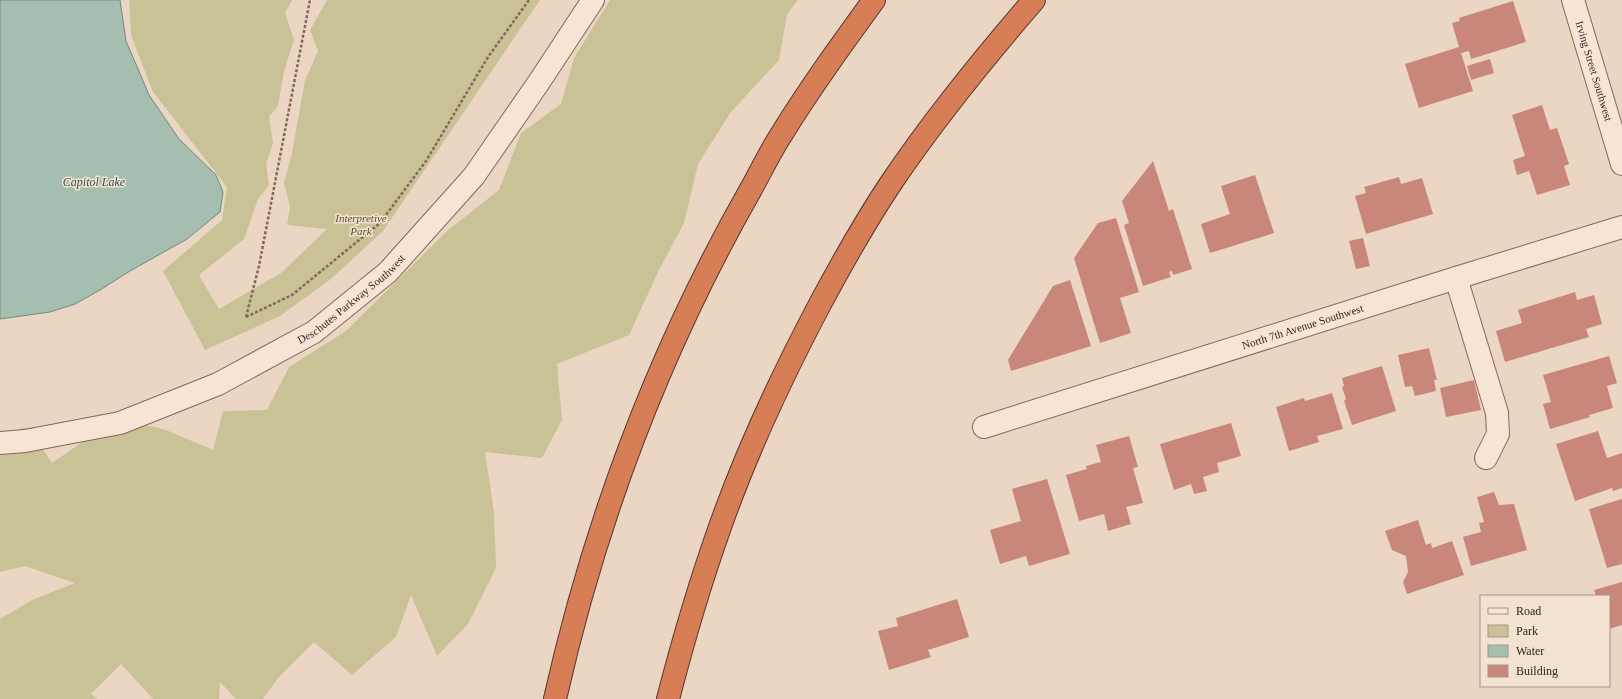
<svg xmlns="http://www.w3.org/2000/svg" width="1622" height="699" font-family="'Times New Roman',serif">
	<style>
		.green { fill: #c9c297 }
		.water { fill: #a5beb0; stroke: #6c8c7c }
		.building { fill: #c8877a }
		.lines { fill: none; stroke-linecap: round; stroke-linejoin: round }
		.minor-casing { stroke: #85665b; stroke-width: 24 }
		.tertiary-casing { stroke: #85665b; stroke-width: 24 }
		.motorway-casing { stroke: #52362f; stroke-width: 24 }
		.path { stroke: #85665b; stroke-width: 2.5; stroke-dasharray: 3 2; stroke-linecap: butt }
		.minor { stroke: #f7e4d5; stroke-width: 22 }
		.tertiary { stroke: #f7e4d5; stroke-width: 22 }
		.motorway { stroke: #d77e57; stroke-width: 22 }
		.labels { text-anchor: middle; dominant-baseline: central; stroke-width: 3; stroke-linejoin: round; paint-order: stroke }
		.street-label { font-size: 11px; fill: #35231e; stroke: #f3e1d2 }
		.park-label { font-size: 11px; font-style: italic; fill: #515026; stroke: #f3e1d2 }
		.water-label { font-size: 12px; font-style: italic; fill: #2e5448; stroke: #f3e1d2 }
	</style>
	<rect width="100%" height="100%" fill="#ebd5c3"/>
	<!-- green -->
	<path class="green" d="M129,0H292L285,13L294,40L284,71L278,106L269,117L273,143L266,164L269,185L258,199L244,239L199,275L219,309L281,273L327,229L287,225L290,207L284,183L292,153L305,80L318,51L310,30L327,0H540L383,231L331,279L280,316L205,350L163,271L222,220L227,187L153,92L131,35Z
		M610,0H798L787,14L779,60L731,112L698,164L684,223L658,272L629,335L557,364L562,420L542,458L485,452L494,512L496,568L468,624L437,656L411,595L396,637L352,675L314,642L278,678L263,699H236L220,682L219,699H153L121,664L91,694L97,699H0V619L32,600L75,583L25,566L0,572V441L23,428H28L52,463L117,418L166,430L213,450L223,411L267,410L289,367L346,331L447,231L499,190L521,133L561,104L574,58Z"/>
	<!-- water -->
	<path class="water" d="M0,0H120L126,41L149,95L179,139L216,175L223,192L220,212L187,239L130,271L100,290L75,304L50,312L0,319Z"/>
	<!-- building -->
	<path class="building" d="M1513,1L1526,42L1471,59L1469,51L1461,53L1473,91L1419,108L1405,64L1459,47L1452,23L1460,21L1459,18Z
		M1490,59L1494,73L1471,80L1467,66Z
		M1542,105L1550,130L1557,128L1569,164L1564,166L1570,185L1537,195L1529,171L1517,175L1513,160L1525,156L1512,115Z
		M1153,161L1169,211L1173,209L1192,269L1173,275L1172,271L1169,272L1171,277L1143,286L1124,225L1129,223L1122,201Z
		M1255,175L1274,233L1210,253L1201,224L1230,214L1221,186Z
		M1399,177L1401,184L1422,178L1433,214L1366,234L1355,196L1366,193L1364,187Z
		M1116,218L1139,292L1120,298L1131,333L1100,343L1074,258L1098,223Z
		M1363,238L1370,266L1356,269L1349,241Z
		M1070,280L1091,346L1011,371L1008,360L1053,286Z
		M1575,292L1577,300L1594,295L1602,324L1586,329L1589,337L1505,362L1496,331L1522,323L1518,310Z
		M1429,348L1437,380H1434L1436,391L1415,396L1412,386L1405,387L1398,355Z
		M1609,356L1617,383L1607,386L1613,408L1589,415L1590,417L1550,429L1543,404L1551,402L1543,375Z
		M1382,366L1396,411L1352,425L1344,401L1346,399L1342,387L1344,386L1342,378Z
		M1474,380L1481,410L1446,417L1440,388Z
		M1332,393L1343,429L1317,436L1319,442L1289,451L1276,407L1304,398L1305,401Z
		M1231,423L1241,456L1217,463L1219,472L1203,477L1207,491L1194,494L1191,484L1174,490L1160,444Z
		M1598,431L1607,458L1622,453V488L1613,491L1612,488L1575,501L1556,444Z
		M1129,436L1138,467L1133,468L1143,503L1126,507L1131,524L1108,531L1104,514L1079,521L1066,475L1087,469L1086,466L1101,462L1096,445Z
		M1047,479L1070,554L1029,566L1026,556L1000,564L990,530L1021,521L1012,489Z
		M1494,492L1499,505L1514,504L1527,550L1471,566L1463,537L1481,532L1479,523L1484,522L1477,497Z
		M1622,499V564L1607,568L1589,509Z
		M1418,520L1426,545L1431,543L1432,548L1452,541L1464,575L1407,594L1403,582L1408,572L1406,556L1392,550L1385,531Z
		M1622,582V625L1609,629V596H1596L1594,590Z
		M957,599L969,637L928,650L931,657L889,670L878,631L898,626L896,618Z"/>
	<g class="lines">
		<!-- minor casing -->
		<g class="minor-casing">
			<g id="minor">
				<path id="s1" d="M1573,0L1622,164"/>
				<path d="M1456,278L1497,413L1498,434L1486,458"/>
				<path id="s2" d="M984,427L1456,278L1622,227"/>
			</g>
		</g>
		<!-- tertiary casing -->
		<g class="tertiary-casing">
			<g id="tertiary">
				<path id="s3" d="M0,443L25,441L120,423L218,384L314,332L388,272L474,176L539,82L593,0"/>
			</g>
		</g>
		<!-- motorway casing -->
		<g class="motorway-casing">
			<path id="motorway" d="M555,699C595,521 661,347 751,189C761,171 770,152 781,135C810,88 842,44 874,0
				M668,699C683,641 700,583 720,527C747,450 782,376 820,304C842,263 865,222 891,183C934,119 983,59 1034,0"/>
		</g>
		<!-- path -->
		<path class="path" d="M246,317L292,295L380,223L426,161L488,57L529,0
			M246,317L259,266L310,0"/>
		<!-- minor -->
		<use href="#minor" class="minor"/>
		<!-- tertiary -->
		<use href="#tertiary" class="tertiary"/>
		<!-- motorway -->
		<use href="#motorway" class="motorway"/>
	</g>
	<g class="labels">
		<!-- street labels -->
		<g class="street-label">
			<text stroke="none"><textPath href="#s1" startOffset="74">Irving Street Southwest</textPath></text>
			<text stroke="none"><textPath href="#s3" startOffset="386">Deschutes Parkway Southwest</textPath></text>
			<text stroke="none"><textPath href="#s2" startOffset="334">North 7th Avenue Southwest</textPath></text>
		</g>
		<!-- park labels -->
		<g class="park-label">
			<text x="361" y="218">Interpretive<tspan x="361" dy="13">Park</tspan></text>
		</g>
		<!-- water labels -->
		<g class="water-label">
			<text x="94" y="182">Capitol Lake</text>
		</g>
	</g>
	<!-- legend -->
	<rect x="1480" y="595" width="130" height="92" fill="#f3e1d2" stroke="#a7958a"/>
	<rect x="1488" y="608" width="20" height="6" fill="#f7e4d5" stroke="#a7958a"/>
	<text x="1516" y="615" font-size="12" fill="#35231e">Road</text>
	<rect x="1488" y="625" width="20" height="12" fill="#c9c297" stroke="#a7958a"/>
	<text x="1516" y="635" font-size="12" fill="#35231e">Park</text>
	<rect x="1488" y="645" width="20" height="12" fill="#a5beb0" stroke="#a7958a"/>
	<text x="1516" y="655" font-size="12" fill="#35231e">Water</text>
	<rect x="1488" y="665" width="20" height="12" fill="#c8877a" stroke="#a7958a"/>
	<text x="1516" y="675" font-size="12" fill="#35231e">Building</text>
</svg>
